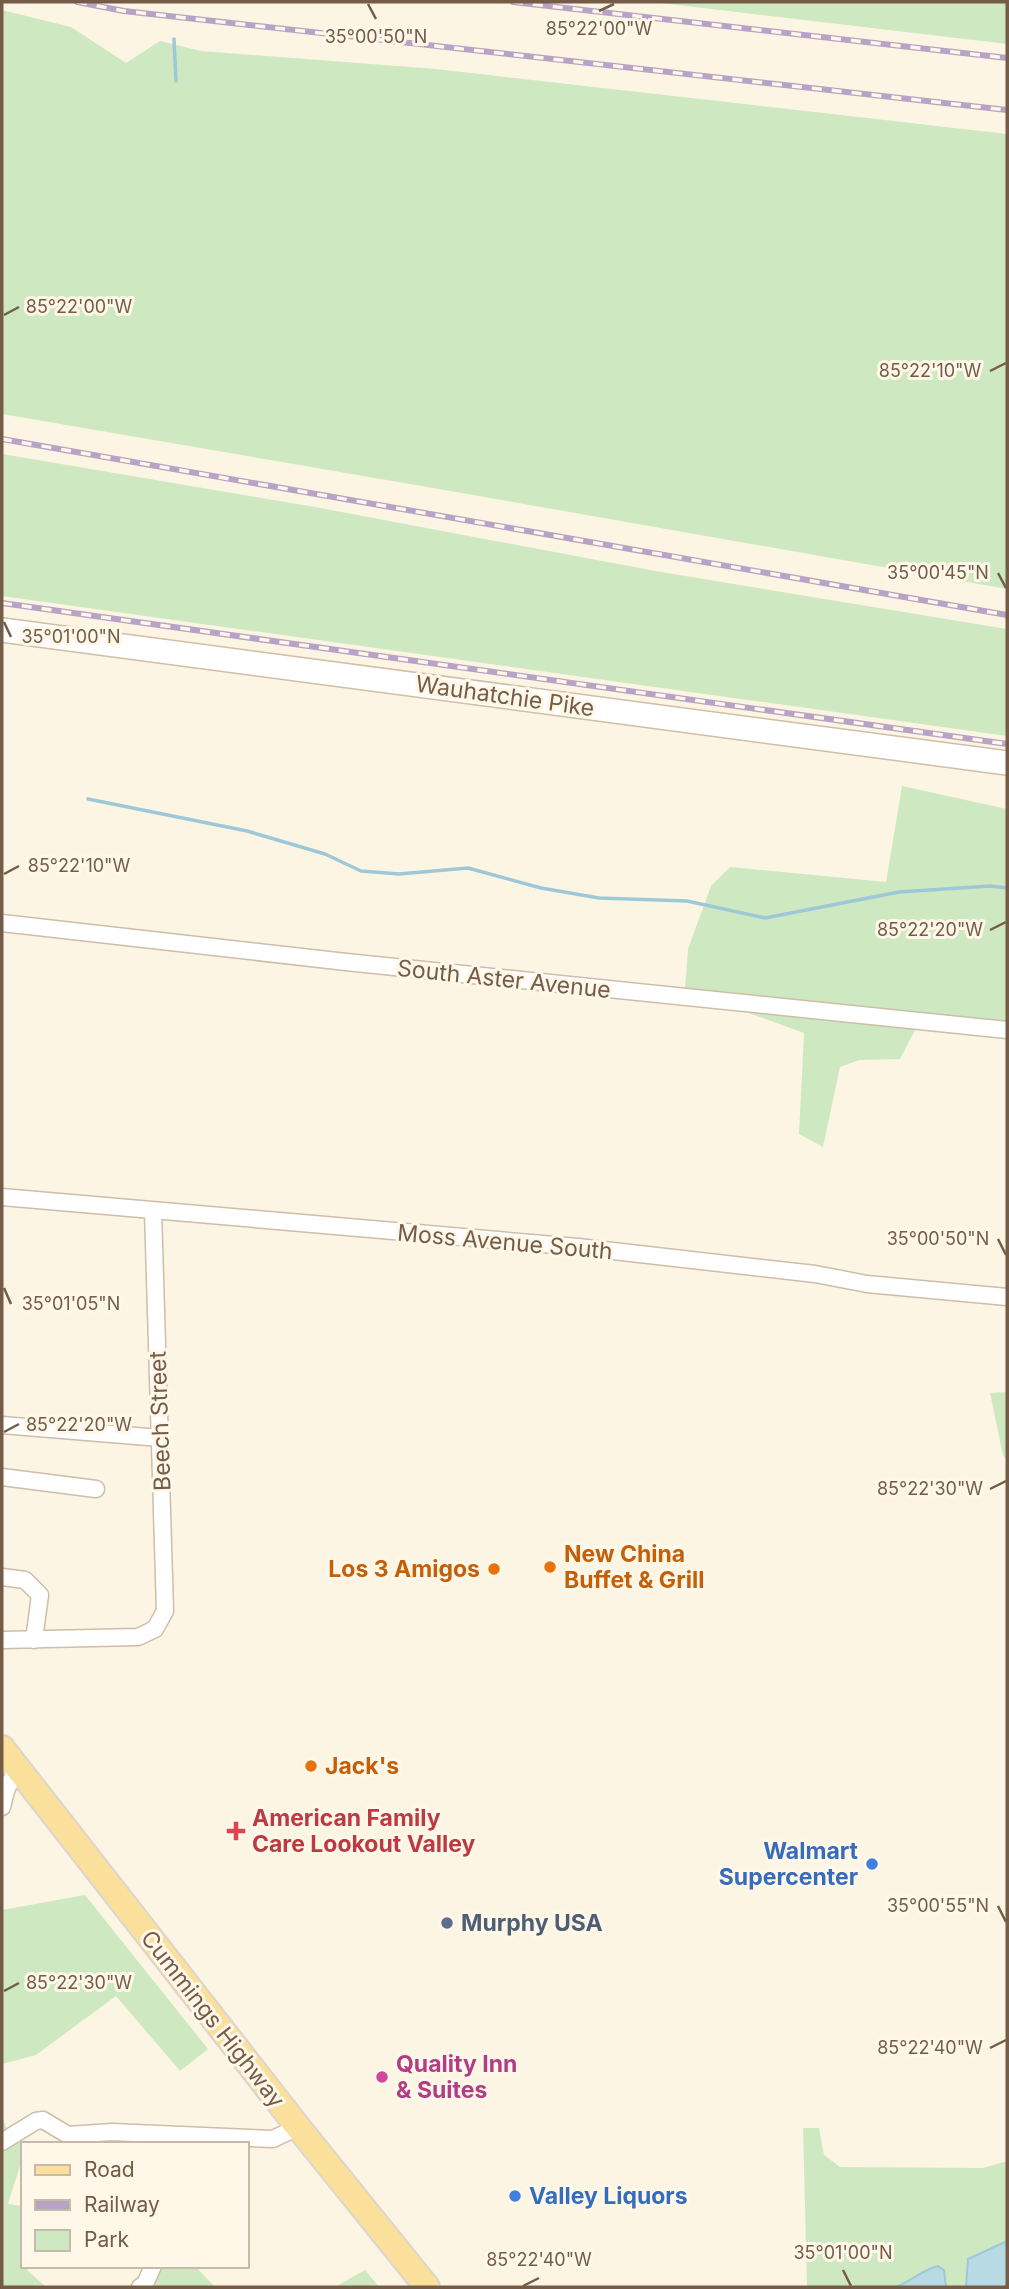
<svg xmlns="http://www.w3.org/2000/svg" width="1009" height="2289" font-family="Inter,sans-serif">
	<style>
		.green { fill: #cee9c1 }
		.water { fill: #b7dae5; stroke: #9ec8d7; stroke-width: 2 }
		.lines { fill: none; stroke-linecap: round; stroke-linejoin: round }
		.stream { stroke: #9ec8d7; stroke-width: 3.5 }
		.street-casing { stroke: #cdbdaa; stroke-width: 19 }
		.secondary-casing { stroke: #d0bea7; stroke-width: 26 }
		.primary-casing { stroke: #dbd5d0; stroke-width: 28 }
		.street { stroke: #fff; stroke-width: 16 }
		.secondary { stroke: #fff; stroke-width: 23 }
		.primary { stroke: #fae09b; stroke-width: 24 }
		.rail-casing { stroke: #b8a2c5; stroke-width: 6 }
		.rail { stroke: #fff8e9; stroke-width: 3.5; stroke-dasharray: 10; stroke-linecap: butt }
		.ticks { fill: none; stroke: #745c49; stroke-width: 2.5 }
		.food-dot { fill: #e8710a; stroke: #fff8e9; stroke-width: 2.5 }
		.health-dot { fill: #e0444e; stroke: #fff8e9; stroke-width: 2.5 }
		.shop-dot { fill: #3f7fe0; stroke: #fff8e9; stroke-width: 2.5 }
		.service-dot { fill: #5c6f8a; stroke: #fff8e9; stroke-width: 2.5 }
		.hotel-dot { fill: #d1479c; stroke: #fff8e9; stroke-width: 2.5 }
		.labels { text-anchor: middle; dominant-baseline: central; stroke-width: 6; stroke-linejoin: round; paint-order: stroke }
		.street-label { font-size: 23px; fill: #745c49; stroke: #fff8e9 }
		.food-label { font-size: 23px; font-weight: bold; fill: #c56008; stroke: #fff8e9; text-anchor: start }
		.health-label { font-size: 23px; font-weight: bold; fill: #be3a42; stroke: #fff8e9; text-anchor: start }
		.shop-label { font-size: 23px; font-weight: bold; fill: #366cbe; stroke: #fff8e9; text-anchor: end }
		.service-label { font-size: 23px; font-weight: bold; fill: #4e5e75; stroke: #fff8e9; text-anchor: start }
		.hotel-label { font-size: 23px; font-weight: bold; fill: #b23c85; stroke: #fff8e9; text-anchor: start }
		.ticks-label { font-size: 18px; text-anchor: middle; fill: #745c49; stroke: #fff8e9; stroke-width: 6; stroke-linejoin: round; paint-order: stroke }
	</style>
	<rect width="100%" height="100%" fill="#fcf5e3"/>
	<!-- green -->
	<path class="green" d="M650,2H1007V44L669,4Z
		M2,10L71,27L126,63L160,41L201,51L436,69L1007,134V589L439,489L2,414Z
		M2,454L315,507L661,572L1007,629V736L2,596Z
		M902,786L1007,809V1022L924,1013L900,1059L859,1060L840,1067L823,1147L799,1134L804,1033L685,990L688,949L711,886L730,867L886,882Z
		M1007,1392V1461L1003,1455L990,1393Z
		M85,1895L208,2049L180,2071L116,1996L36,2055L2,2064V1910Z
		M2,2116L6,2127L23,2145V2156L8,2204L23,2206V2266H33L27,2270L46,2287H2Z
		M803,2128H819L824,2155L840,2167L983,2168L1007,2161V2241L968,2259L966,2287H946L944,2270L932,2267L913,2280L896,2287H807Z
		M159,2266H195L215,2287H133Z
		M365,2270L379,2287H335Z"/>
	<!-- water -->
	<path class="water" d="M1007,2241V2287H966L968,2259Z
		M938,2266L944,2270L946,2287H896C909,2282 926,2268 938,2266Z"/>
	<g class="lines">
		<!-- stream -->
		<path class="stream" d="M174,39L176,81
			M88,799L247,831L325,854L361,871L399,874L468,868L541,888L599,898L687,901L765,918L899,892L990,886L1007,888"/>
		<!-- street casing -->
		<g class="street-casing">
			<path id="street" d="M2,923L346,962L1007,1030
				M2,1197L578,1247L815,1274L867,1284L1007,1297
				M2,1425L160,1438
				M2,1477L96,1489
				M2,1577L25,1580L40,1595L34,1640
				M2,1640L138,1637L155,1629L165,1611L153,1211
				M2,1807L6,1791L17,1767
				M2,2142L36,2121L43,2120L68,2135L112,2132L273,2139L298,2127
				M140,2287L145,2284L153,2266"/>
		</g>
		<!-- secondary casing -->
		<g class="secondary-casing">
			<path id="secondary" d="M2,630L1007,763"/>
		</g>
		<!-- primary casing -->
		<g class="primary-casing">
			<path id="primary" d="M2,1748L298,2127L427,2287"/>
		</g>
		<!-- street -->
		<use href="#street" class="street"/>
		<!-- secondary -->
		<use href="#secondary" class="secondary"/>
		<!-- primary -->
		<use href="#primary" class="primary"/>
		<!-- rail casing -->
		<g class="rail-casing">
			<path id="rail" d="M77,2L124,11L1007,110
				M513,2L1007,58
				M2,439L1007,615
				M2,603L1007,744"/>
		</g>
		<!-- rail -->
		<use href="#rail" class="rail"/>
	</g>
	<!-- ticks -->
	<path class="ticks" d="M368,4L376,19M599,11L614,4M4,315L19,307M990,371L1006,363M998,573L1006,588M4,622L11,637M4,874L19,866M990,930L1006,922M998,1239L1006,1255M4,1288L11,1304M4,1432L19,1424M990,1489L1006,1481M998,1906L1006,1922M4,1991L19,1983M990,2048L1006,2040M843,2270L851,2286M523,2286L539,2278"/>
	<!-- markers -->
	<g class="food-dot">
		<circle cx="550" cy="1567" r="7"/>
		<circle cx="494" cy="1569" r="7"/>
		<circle cx="311" cy="1766" r="7"/>
	</g>
	<path class="health-dot" d="M232.5 1820.5h7v7h7v7h-7v7h-7v-7h-7v-7h7z"/>
	<g class="shop-dot">
		<circle cx="872" cy="1864" r="7"/>
		<circle cx="515" cy="2196" r="7"/>
	</g>
	<circle class="service-dot" cx="447" cy="1923" r="7"/>
	<circle class="hotel-dot" cx="382" cy="2077" r="7"/>
	<g class="labels">
		<!-- street labels -->
		<g class="street-label">
			<text transform="translate(505 696) rotate(8)">Wauhatchie Pike</text>
			<text transform="translate(504 979) rotate(6)">South Aster Avenue</text>
			<text transform="translate(505 1242) rotate(5)">Moss Avenue South</text>
			<text transform="translate(160 1421) rotate(-92)">Beech Street</text>
			<text transform="translate(213 2019) rotate(52)">Cummings Highway</text>
		</g>
		<!-- food labels -->
		<g class="food-label">
			<text x="564" y="1554">New China<tspan x="564" dy="26">Buffet &amp; Grill</tspan></text>
			<text x="480" y="1569" text-anchor="end">Los 3 Amigos</text>
			<text x="325" y="1766">Jack's</text>
		</g>
		<!-- health labels -->
		<g class="health-label">
			<text x="252" y="1818">American Family<tspan x="252" dy="26">Care Lookout Valley</tspan></text>
		</g>
		<!-- shop labels -->
		<g class="shop-label">
			<text x="858" y="1851">Walmart<tspan x="858" dy="26">Supercenter</tspan></text>
			<text x="529" y="2196" text-anchor="start">Valley Liquors</text>
		</g>
		<!-- service labels -->
		<g class="service-label">
			<text x="461" y="1923">Murphy USA</text>
		</g>
		<!-- hotel labels -->
		<g class="hotel-label">
			<text x="396" y="2064">Quality Inn<tspan x="396" dy="26">&amp; Suites</tspan></text>
		</g>
	</g>
	<g class="ticks-label">
		<text x="599" y="35">85°22'00"W</text>
		<text x="376" y="43">35°00'50"N</text>
		<text x="79" y="313">85°22'00"W</text>
		<text x="930" y="377">85°22'10"W</text>
		<text x="938" y="579">35°00'45"N</text>
		<text x="71" y="643">35°01'00"N</text>
		<text x="79" y="872">85°22'10"W</text>
		<text x="930" y="936">85°22'20"W</text>
		<text x="938" y="1245">35°00'50"N</text>
		<text x="71" y="1310">35°01'05"N</text>
		<text x="79" y="1431">85°22'20"W</text>
		<text x="930" y="1495">85°22'30"W</text>
		<text x="938" y="1912">35°00'55"N</text>
		<text x="79" y="1989">85°22'30"W</text>
		<text x="930" y="2054">85°22'40"W</text>
		<text x="843" y="2259">35°01'00"N</text>
		<text x="539" y="2266">85°22'40"W</text>
	</g>
	<!-- border -->
	<rect width="1009" height="2289" fill="none" stroke="#745c49" stroke-width="7"/>
	<!-- legend -->
	<rect x="21" y="2142" width="228" height="126" fill="#fff8e9" stroke="#c7baa9" stroke-width="2"/>
	<rect x="35" y="2165" width="35" height="10" fill="#fae09b" stroke="#c7baa9" stroke-width="2"/>
	<text x="84" y="2177" font-size="21" fill="#745c49">Road</text>
	<rect x="35" y="2200" width="35" height="10" fill="#b8a2c5" stroke="#c7baa9" stroke-width="2"/>
	<text x="84" y="2212" font-size="21" fill="#745c49">Railway</text>
	<rect x="35" y="2230" width="35" height="21" fill="#cee9c1" stroke="#c7baa9" stroke-width="2"/>
	<text x="84" y="2247" font-size="21" fill="#745c49">Park</text>
</svg>
